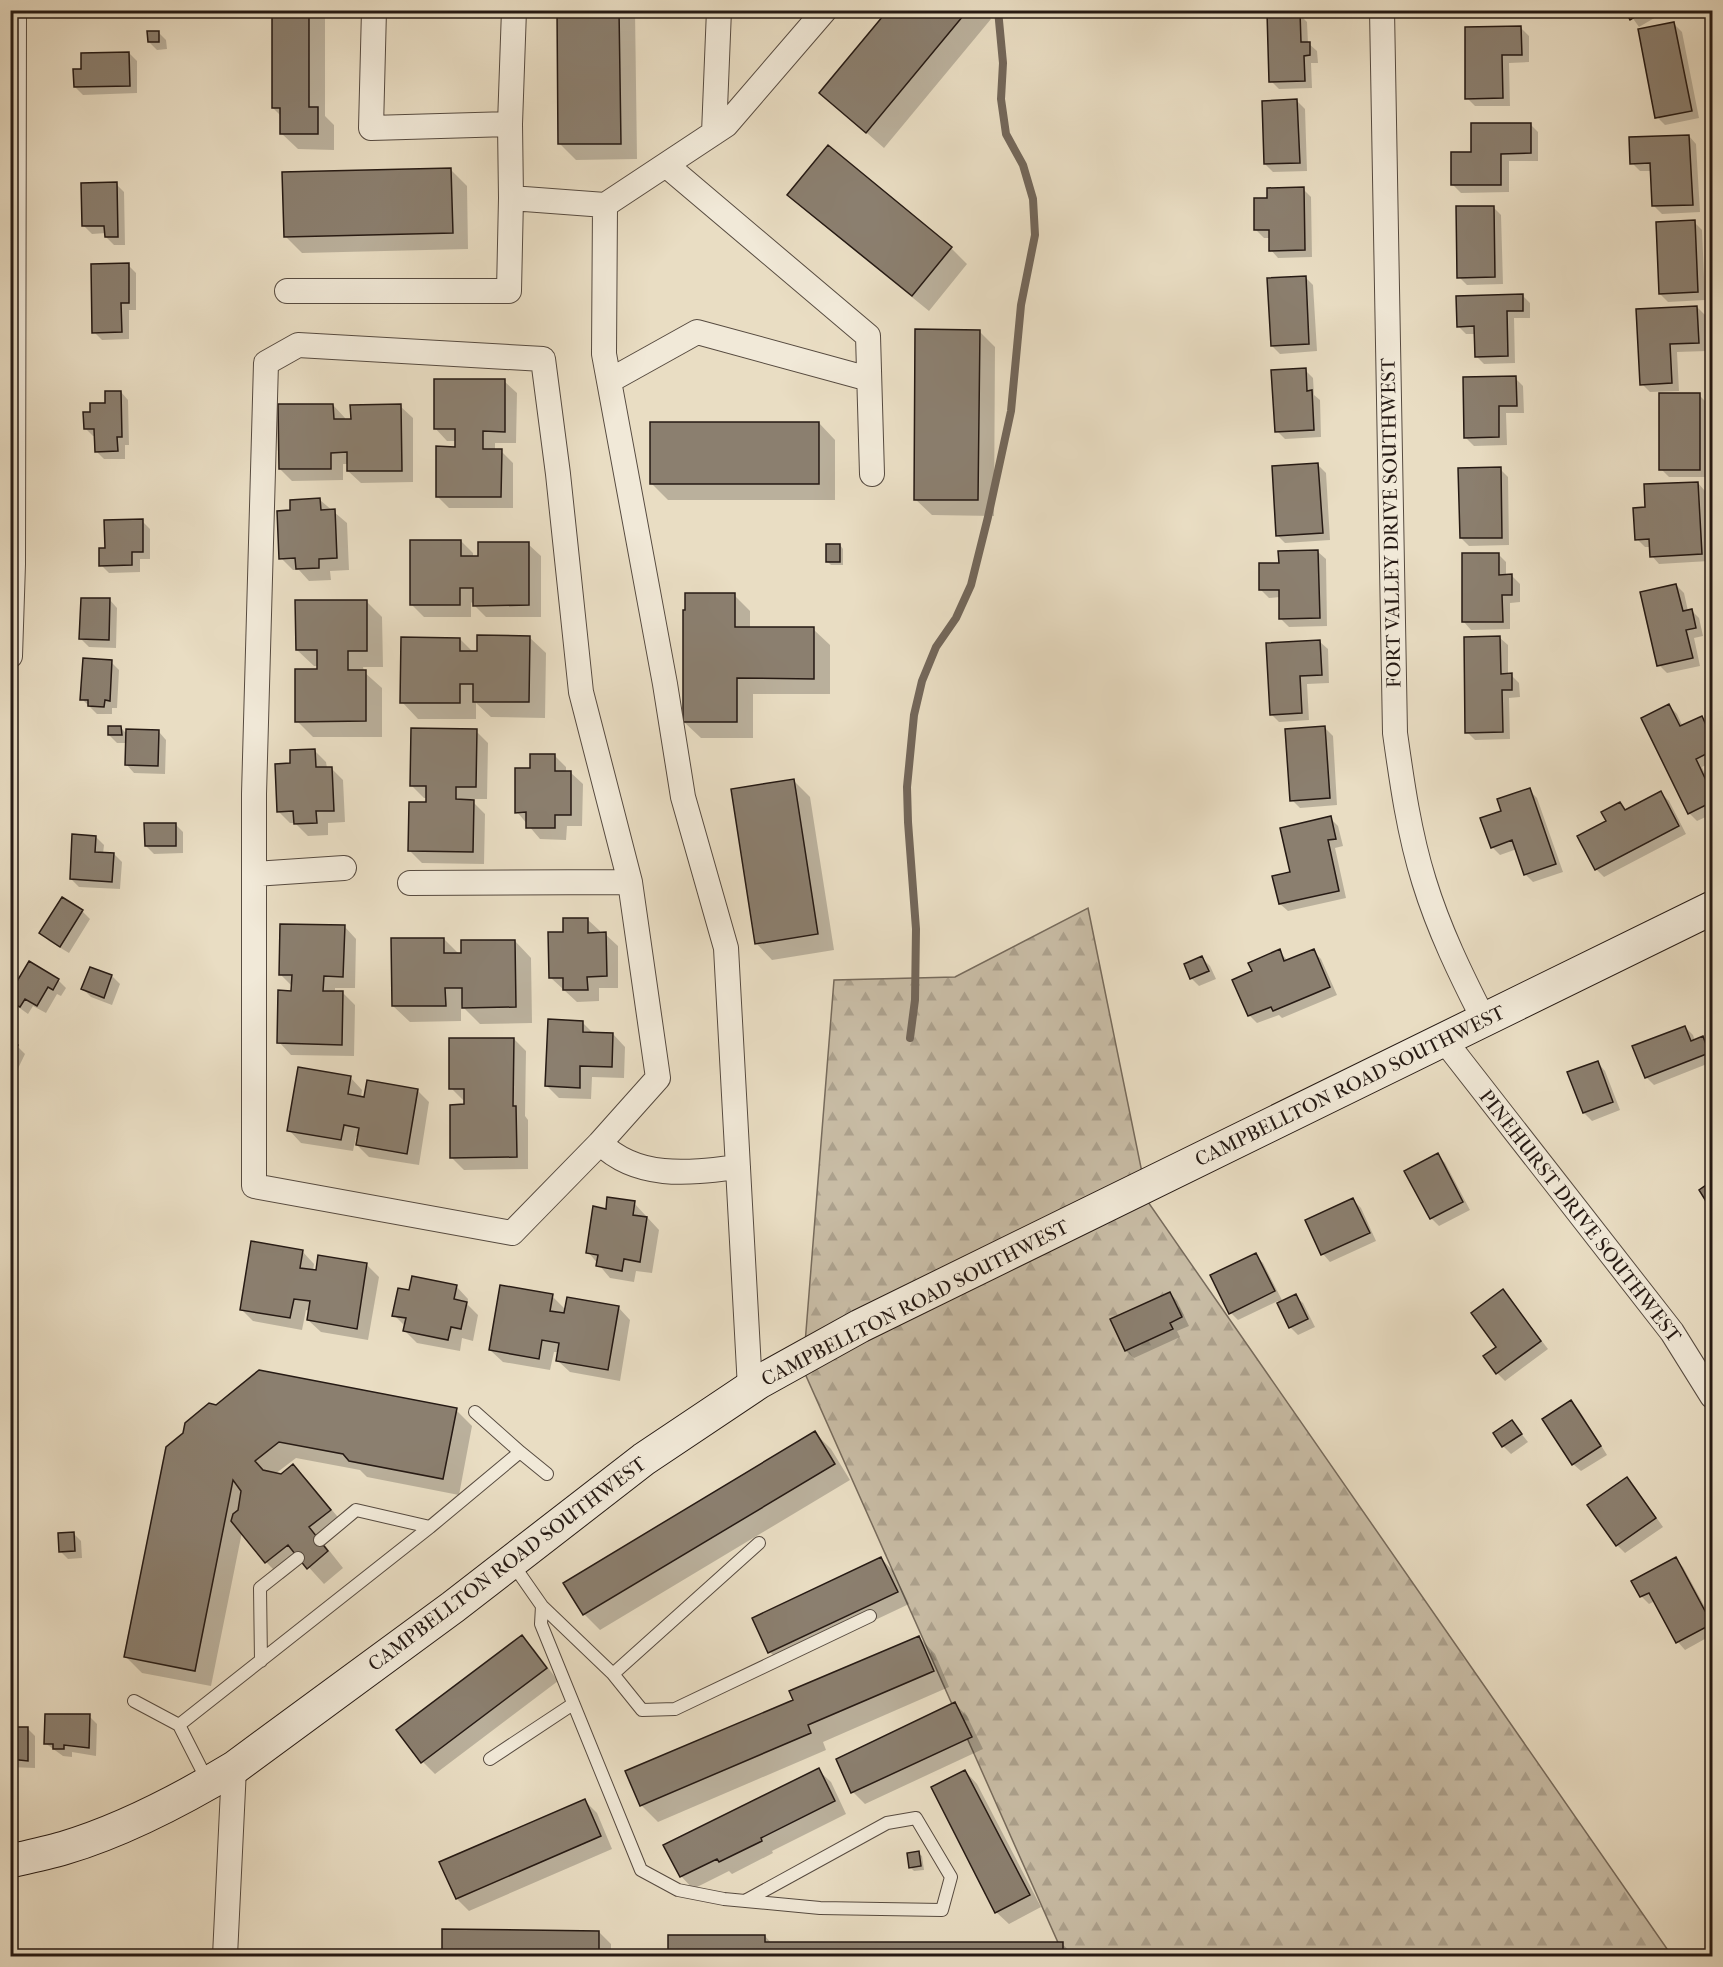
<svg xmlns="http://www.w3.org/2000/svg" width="1723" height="1967" font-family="'IM FELL French Canon',serif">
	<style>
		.forest { fill: url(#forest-firs); stroke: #776b5c; stroke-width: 1.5 }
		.shadow { fill: #0003 }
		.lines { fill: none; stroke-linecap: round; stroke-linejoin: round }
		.stream { stroke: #73675a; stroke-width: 8 }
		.building { fill: #8b7f6f; stroke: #261a14; stroke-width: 1.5 }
		.lane-casing { stroke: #574b40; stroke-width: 14 }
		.street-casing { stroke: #574b40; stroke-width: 26 }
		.secondary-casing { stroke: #261a14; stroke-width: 35 }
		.lane { stroke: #f1e9d8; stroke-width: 12 }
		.street { stroke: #f1e9d8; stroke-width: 24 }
		.secondary { stroke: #f1e9d8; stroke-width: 33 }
		.labels { text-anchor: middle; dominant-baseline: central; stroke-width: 6; stroke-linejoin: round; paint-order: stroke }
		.street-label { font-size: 20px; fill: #261a14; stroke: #f1e9d8 }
	</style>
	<defs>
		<pattern id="forest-firs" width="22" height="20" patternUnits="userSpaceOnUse" patternTransform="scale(1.5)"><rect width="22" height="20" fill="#c8bca5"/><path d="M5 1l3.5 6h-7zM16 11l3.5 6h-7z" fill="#aca18d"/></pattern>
	</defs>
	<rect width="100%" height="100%" fill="#e9ddc3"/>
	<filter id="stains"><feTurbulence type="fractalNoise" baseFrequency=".00333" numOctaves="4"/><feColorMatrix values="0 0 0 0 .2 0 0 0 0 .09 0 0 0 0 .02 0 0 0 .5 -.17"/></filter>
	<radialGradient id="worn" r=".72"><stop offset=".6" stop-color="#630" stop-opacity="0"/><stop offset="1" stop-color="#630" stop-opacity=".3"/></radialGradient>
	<!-- forest -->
	<path class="forest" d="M1088,908L1148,1202L1672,1956H1064L803,1369L834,980L955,977Z"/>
	<!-- shadow -->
	<path class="shadow" d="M274,10H325V116L334,125V150L298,149L281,133V116L273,108Z
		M559,10H635L637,159L576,160L560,144Z
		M890,10H983L991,19L884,148L821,93Z
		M1627,10H1668L1639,27Z
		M1299,14L1307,22L1308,43L1317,51L1318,63H1311L1312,88L1279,89L1271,81Z
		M1674,24L1682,32L1699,118L1665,125L1657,117Z
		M1521,28L1529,36V62L1509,63L1510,106H1475L1467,98Z
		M158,32L166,40L167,49L157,50L149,42Z
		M129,53L137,61V93L83,95L75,87L83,71Z
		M1297,101L1305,109L1307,171L1273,172L1265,164Z
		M1530,124L1538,132V161H1509V192L1461,193L1453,185L1472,153Z
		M1689,136L1696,144L1700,212L1662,214L1654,206L1652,171H1640L1632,163Z
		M451,170L467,186L468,249L302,253L285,236Z
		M116,184L124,192L125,245H114L106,237V233L92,234L84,226Z
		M1303,189L1311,197L1312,257L1278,258L1271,250L1270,238H1264L1256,230L1269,200Z
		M789,194L951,248L967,264L929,311L806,211Z
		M1493,207L1501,215L1503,284L1467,285L1459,277Z
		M1694,222L1702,230L1705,300L1668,302L1660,294Z
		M128,265L136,273V310H129V339L102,340L94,332Z
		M1305,277L1313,285L1317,351L1280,354L1272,346Z
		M1522,295L1530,303V318H1514L1515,363L1484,364L1476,356V334H1466L1458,326Z
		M1697,307L1705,315L1707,351L1677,352L1679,391L1650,392L1642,384L1638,310Z
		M979,331L995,347L994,516L932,515L915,499Z
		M1305,370L1313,378L1314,395L1320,400L1321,437L1285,439L1277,431Z
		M1515,378L1523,386L1524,413H1506L1507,445L1474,446L1466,438Z
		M504,381L517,393L516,443H495V451H501L513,463V508H449L437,496L457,448V441H447L435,428Z
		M121,392L128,400L129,445H125V459H104L96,451V436H93L85,428L91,414L107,404Z
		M1699,395L1707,403V477H1669L1661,469Z
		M333,405L345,418V420H352L400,406L413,418V482L361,483L348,471V464H343V480L292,481L280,469Z
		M819,423L835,440V500H668L652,484Z
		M1318,465L1326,473L1330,540L1285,543L1277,535Z
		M1500,469L1508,477L1509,545L1469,546L1461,538Z
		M1698,483L1705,491L1709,561L1659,564L1652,556L1651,547H1645L1637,539L1647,509Z
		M320,500L347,523L349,570L330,571L331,580L309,581L299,570H293L281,558L292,512Z
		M142,521L150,529V559H140V572L109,573L101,565Z
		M461,541L473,553V557L528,544L541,556V617H486L471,602V617H424L412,605Z
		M840,545L843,549V565H831L827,561Z
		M1318,552L1326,559L1327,626L1289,627L1281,619L1280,597L1269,598L1261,590L1280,564Z
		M1498,554L1506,562V576H1512L1520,584V602L1510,603V629L1471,630L1464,622Z
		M1676,585L1684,593L1688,611L1691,610L1699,618L1703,636L1694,638L1700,666L1667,673L1659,665Z
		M734,595L750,611V629H813L830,645V694H753V738H701L684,722Z
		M110,600L117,608L116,648L89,647L81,639Z
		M366,601L382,617L383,667H363L364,672L382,688V737H313L297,721L318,670V666H314L297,650Z
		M529,637L546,653L545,718L491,717L476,703V719H418L402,702L460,639L473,652Z
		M1500,638L1508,645V675H1511L1519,683L1520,697L1509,698L1510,739L1475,740L1467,732Z
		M1320,642L1328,649L1329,683L1307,684L1309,720L1279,722L1271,714Z
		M111,662L119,670L117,708H112V714H97L82,699Z
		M1669,706L1677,714L1683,727L1701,718L1712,732V762L1702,767L1712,788V814L1697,821L1689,813Z
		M121,728L128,735L159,732L166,740L165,774L134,773L127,765V743H117L109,735Z
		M1325,728L1333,736L1337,805L1300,808L1292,800Z
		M476,731L488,743L487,799H470L485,814L484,864L422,863L410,851L427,804V798H424L412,786Z
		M314,750L326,762L327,768H331L343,780L345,822L328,823V835L308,836L295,823H290L278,811L292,764Z
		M554,755L566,767V772H570L583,784L582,826H567L566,840L540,839L517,812L531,769Z
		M794,781L810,797L834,950L772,960L756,943Z
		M1529,790L1537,798L1563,872L1533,882L1525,874L1517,849L1500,855L1492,847L1503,812Z
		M1661,793L1669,801L1686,834L1604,877L1596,869L1579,837L1608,822L1620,804L1627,811Z
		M1330,818L1338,826L1343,846L1335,848L1346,898L1288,911L1280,904L1292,873Z
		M175,824L183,832V853L154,854L146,846Z
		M96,837L104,845L103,854H114L122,862L120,889L79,887L71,879Z
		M82,911L90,919L69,953L49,941L41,933Z
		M587,919L600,931V934H605L618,946V988H599V1001L577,1002L551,978L564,933Z
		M344,926L356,939L355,988H335V993H343L355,1005L354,1056L291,1055L279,1042L293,987L280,974Z
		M444,939L460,955L515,941L531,958L532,1023L480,1024L461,1005V1021L410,1022L393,1006Z
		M1279,951L1288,961L1313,951L1321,959L1337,995L1282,1018L1279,1015L1257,1023L1249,1015L1254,972Z
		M1202,958L1210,966L1216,979L1199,986L1191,978Z
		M91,969L112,976L120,984L112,1005L91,997L83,989Z
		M58,980L66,988L61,996L57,994L46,1013L33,1006L28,1014L10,1001Z
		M582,1022L594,1034H613L625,1047L624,1078L592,1077L591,1099L559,1098L547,1086Z
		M1685,1027L1693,1035L1695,1041L1702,1038L1710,1046L1712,1062L1654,1085L1646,1077Z
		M514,1039L526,1051L525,1116L528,1120V1169L464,1170L452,1158L466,1100H463L451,1088Z
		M10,1043L17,1046L25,1054L10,1085Z
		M1598,1063L1605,1071L1620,1110L1592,1121L1584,1113Z
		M350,1077L362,1090L361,1098L417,1090L429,1102L419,1165L369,1157L357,1145L359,1137H356L353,1151L301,1143L289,1130Z
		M1438,1155L1445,1163L1470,1210L1439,1226L1431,1218Z
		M1353,1200L1361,1208L1376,1241L1330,1262L1323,1254L1307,1221Z
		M634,1203L659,1230L652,1273L636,1271L634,1282L610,1278L588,1252L607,1210Z
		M302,1251L314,1264L313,1271L367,1265L379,1277L368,1340L321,1332L308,1320L310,1311L306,1310L302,1330L253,1321L241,1309Z
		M1255,1255L1263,1263L1283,1302L1295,1296L1303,1303L1315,1327L1298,1335L1290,1327L1278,1301L1238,1320L1231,1313Z
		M456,1286L468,1299L467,1304L478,1315L473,1341L462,1338L460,1351L417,1343L405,1331L406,1327L394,1315L410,1292Z
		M1503,1291L1548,1349L1505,1381L1497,1373Z
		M1170,1293L1177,1301L1189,1326L1177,1331L1180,1337L1134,1358L1126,1351L1112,1320Z
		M552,1296L566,1310L618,1307L630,1320L620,1381L570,1372L557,1360L559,1352H554L550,1370L503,1362L490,1350Z
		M1571,1402L1579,1410L1607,1455L1581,1471L1573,1464Z
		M456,1410L472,1426L459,1495L367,1477L360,1470L296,1458L275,1474L281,1476L293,1466L309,1482L346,1527L324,1544L343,1568L324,1584L304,1562L283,1579L266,1562L242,1532L211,1686L142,1673L126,1657L167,1447Z
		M1512,1422L1528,1442L1511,1454L1503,1446Z
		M815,1433L831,1449L850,1480L600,1630L584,1614Z
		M1627,1479L1635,1487L1663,1527L1625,1553L1617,1545L1589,1506Z
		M73,1533L81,1541L82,1558L68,1559L60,1551Z
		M881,1558L893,1571L909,1604L782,1664L770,1652Z
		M1675,1559L1683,1567L1712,1620V1635L1685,1650L1678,1642L1655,1601L1649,1604L1641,1596L1633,1581Z
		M522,1637L534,1649L558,1681L435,1774L423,1762L398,1731Z
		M919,1637L935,1654L949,1687L823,1742L826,1750L658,1822L641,1805L627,1772L795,1700Z
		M955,1704L967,1716L983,1749L865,1804L853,1792Z
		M89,1716L97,1724L96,1756L72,1752V1757L63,1756L45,1743Z
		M10,1728H27L35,1736V1768L10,1767Z
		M818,1770L831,1782L846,1814L772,1851L773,1853L732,1874L729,1871L693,1889L681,1876Z
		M965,1771L977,1784L1041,1907L1009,1924L996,1912Z
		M585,1801L597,1813L612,1849L469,1911L457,1899L441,1863Z
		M918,1853L922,1856L924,1870L914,1871L910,1867Z
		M444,1931L599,1932L611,1944V1956H443Z
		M669,1936H765L772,1944H1062L1075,1956H669Z"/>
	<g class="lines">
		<!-- stream -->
		<path class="stream" d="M910,1038L915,1000L916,929L908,822L907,787L914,715L922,681L936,647L956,618L971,585L988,517L1011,411L1021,305L1035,235L1033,199L1023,165L1006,134L1001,99L1003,63L998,10"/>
	</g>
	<!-- building -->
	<path class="building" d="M272,10H309V107H318V134H280V108H272Z
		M557,10H619L621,144H558Z
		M888,10H968L866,133L819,93Z
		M1625,10H1646L1630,20Z
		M1300,12L1301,42H1310V55L1304,56L1305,81L1269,82L1267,13Z
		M1674,22L1692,111L1655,118L1638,29Z
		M1521,26L1522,55H1502L1503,98L1465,99V27Z
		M147,31H159V42H148Z
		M129,52L130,86L74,87L73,69H81V53Z
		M1297,99L1300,163L1264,164L1262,101Z
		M1471,123H1531V153L1501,154V185H1451V152H1471Z
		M1689,135L1693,205L1652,206L1650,163L1630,164L1629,137Z
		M828,145L952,247L912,296L787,195Z
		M451,168L453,233L284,237L282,172Z
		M117,182L118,237H105L104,226H82L81,183Z
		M1304,187L1305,250L1269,251V230H1254V198H1267V188Z
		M1456,206H1494L1495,277L1457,278Z
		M1695,220L1698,292L1659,294L1656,222Z
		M129,263V303H121L122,332L92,333L91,264Z
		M1306,276L1309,344L1271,346L1267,278Z
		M1523,294V311H1507L1508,356L1475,357L1474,326L1457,327L1456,296Z
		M1697,306L1699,343L1670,344L1672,383L1640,385L1636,309Z
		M915,329L980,330L978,500H914Z
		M1306,368L1307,391L1312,390L1314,430L1275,432L1271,370Z
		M1516,376L1517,406H1499V437L1464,438L1463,377Z
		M434,379H505V432L483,431V449H502L501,497H436V446L455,447V429H434Z
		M105,391H121L122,437H117L118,451L95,452L94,429H84L83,412H90V403H105Z
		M1659,393H1700V470H1659Z
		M278,404H333L334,419H351L350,405L401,404L402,471H347V452L331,453V469H279Z
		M650,422H819V484H650Z
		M1318,463L1323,533L1276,536L1272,466Z
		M1501,467L1502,538H1460L1458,468Z
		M1698,482L1702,554L1650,557L1649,539L1635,540L1633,508L1645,507L1644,484Z
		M320,498L321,510L335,509L337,558L319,559V568L296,569L295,558L279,559L277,511L290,510V500Z
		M143,519V552H132V565L99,566V548H105L104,520Z
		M410,540H461V556H478V542H529V605L473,606V588H460V605H410Z
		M826,544H840V562H826Z
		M1318,550L1320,618L1279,619V590H1259V563H1279L1278,551Z
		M1462,553H1499V575L1512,574V595H1502L1503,622H1462Z
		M1676,584L1683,611L1692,609L1696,628L1686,630L1693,658L1657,666L1640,592Z
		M685,593H735V627H814V679L737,678V722H683V610H685Z
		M81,598H110L109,640L79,639Z
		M295,600H367V651H348V670H366V721L295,722V669H317V650H296Z
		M477,635L530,636L529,702H473V684H460V703H400L401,637L460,638V651H477Z
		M1500,636L1501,674L1512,673V690H1502L1503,732L1465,733L1464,637Z
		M1320,640L1322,675L1300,676L1302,713L1270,715L1266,643Z
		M83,658L112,660L110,701L105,700L104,707L88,706V700H80Z
		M1669,704L1680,726L1702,716L1712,738V751L1696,759L1712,793V802L1688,814L1641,718Z
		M108,726H121L122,735H108Z
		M1325,726L1330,798L1290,801L1285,729Z
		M411,728L477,729L476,787H456V799L474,800L473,852L408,851L409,802H426V786H410Z
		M126,729L159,730L158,766L125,765Z
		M315,749L316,767H332L334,811H316L317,823L294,824L293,811L277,812L275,764L290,763V750Z
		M530,754H555V771H571V815H555V828H526V812L515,813V768H530Z
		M794,779L818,934L755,944L731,789Z
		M1530,788L1556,864L1524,875L1512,840L1491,848L1480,818L1501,811L1497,799Z
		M1661,791L1679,826L1595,870L1577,836L1606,821L1601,812L1620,802L1625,810Z
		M1331,816L1336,839L1328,840L1339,891L1279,904L1272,876L1290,872L1280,828Z
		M144,823H176V846H145Z
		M72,834L96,836L95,852L114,853L112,882L70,879Z
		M62,897L83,910L60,947L39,933Z
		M563,918H588V933L606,932L607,976L587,977L588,990H563V978H549L548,932H563Z
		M280,924L345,925L343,977L324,976L323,991H343L342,1045L277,1043L278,990L291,991L292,975H279Z
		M391,938H444V953H461V940H515L516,1007L462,1008V988H445L446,1006H392Z
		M1280,949L1284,961L1314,949L1330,987L1273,1011L1271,1007L1248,1016L1232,980L1252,971L1248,963Z
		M1202,956L1209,971L1190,979L1184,964Z
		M29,961L59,979L53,990L48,987L37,1006L25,999L20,1007L10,1002V993Z
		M90,967L112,975L104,998L81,989Z
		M548,1019L583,1021V1032L613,1033L612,1067L580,1066V1088L545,1086Z
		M1685,1026L1691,1041L1703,1036L1709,1053L1645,1078L1632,1046Z
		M449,1038H514L513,1106H516L517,1157L450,1158V1105L464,1104V1089H449Z
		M10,1041L18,1045L10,1061Z
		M1598,1061L1613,1102L1583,1113L1567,1072Z
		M298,1067L351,1076L348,1094L364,1097L367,1080L418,1089L407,1154L356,1145L359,1128L344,1125L341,1140L287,1131Z
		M1438,1153L1463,1202L1430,1219L1404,1171Z
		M1712,1181V1211L1699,1190Z
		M607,1197L635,1201L633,1215L647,1217L640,1262L624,1259L622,1271L596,1266L598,1255L586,1253L593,1206L606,1209Z
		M1353,1198L1370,1233L1321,1255L1305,1220Z
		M251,1241L303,1250L300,1268L316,1270L318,1255L367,1263L357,1329L307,1320L310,1301L294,1299L290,1318L240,1310Z
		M1256,1253L1275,1291L1229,1314L1210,1275Z
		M412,1276L457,1285L454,1299L467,1302L461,1329L451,1327L448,1340L403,1331L406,1318L392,1316L398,1288L409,1290Z
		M500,1285L553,1294L550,1311L564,1313L567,1297L619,1306L608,1370L556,1361L559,1343L542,1340L539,1359L489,1350Z
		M1503,1289L1541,1341L1496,1374L1483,1356L1496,1347L1471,1313Z
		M1170,1292L1182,1317L1170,1323L1173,1329L1125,1351L1110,1319Z
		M1296,1294L1308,1319L1289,1328L1277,1303Z
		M259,1370L457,1408L443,1479L349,1461L343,1454L279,1442L255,1461L263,1470L281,1474L293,1464L331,1510L309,1527L328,1551L307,1569L288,1545L265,1563L231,1521L233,1514L238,1510L241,1491L233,1480L195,1671L124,1657L166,1447L183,1433L185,1423L209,1403L216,1405Z
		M1571,1400L1601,1446L1572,1465L1542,1419Z
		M1512,1420L1522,1434L1502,1447L1493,1433Z
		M815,1431L835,1464L583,1615L563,1583Z
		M1627,1477L1656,1518L1616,1546L1587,1505Z
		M74,1532L75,1551L59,1552L58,1533Z
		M881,1557L898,1592L768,1653L752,1618Z
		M1676,1557L1712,1624L1676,1643L1649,1593L1640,1597L1631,1581Z
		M522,1635L547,1668L421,1763L396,1730Z
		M919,1636L934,1671L808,1725L811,1733L640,1806L625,1771L793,1700L789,1691Z
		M955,1702L972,1737L851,1793L836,1759Z
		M45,1714H90L89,1748L64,1745V1749H53V1744H44Z
		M10,1727H28V1761L10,1759Z
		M819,1768L835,1801L761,1838L762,1841L719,1862L717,1859L680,1877L663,1845Z
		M965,1770L1030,1895L995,1913L931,1787Z
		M585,1799L601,1836L456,1899L439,1862Z
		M919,1851L921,1866L909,1868L907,1853Z
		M442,1929L599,1931V1956H442Z
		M668,1935H765V1942H1063V1956H668Z"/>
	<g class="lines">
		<!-- lane casing -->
		<g class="lane-casing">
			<path id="lane" d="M520,1452L547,1474
				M320,1540L356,1510L430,1527
				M512,1563L542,1606L613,1674L642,1710L675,1709L870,1616
				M542,1606L541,1624L641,1870L678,1890L724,1899L820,1908L942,1910L951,1877L916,1818L887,1823L745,1901
				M261,1661L260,1588L298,1558
				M613,1674L759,1543
				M134,1701L179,1725
				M490,1759L573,1704
				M208,1782L179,1725L430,1527L520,1452L475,1412"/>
		</g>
		<!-- street casing -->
		<g class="street-casing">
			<path id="street" d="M374,10L371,128L510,124
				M1382,10L1395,733C1402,783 1409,833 1424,881C1439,930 1461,975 1484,1020
				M714,133L719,10
				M666,165L868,336L872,474
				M511,198L605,205L726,125L825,10
				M605,205L604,354L665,684L683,797L726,948L750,1388
				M287,291H509L511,198L510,124L514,10
				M609,381L697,332L869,379
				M10,656L13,564L14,10
				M254,874L344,868
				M410,883L630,882
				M1444,1040L1672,1332L1712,1396
				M600,1143L512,1233L254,1186V794L266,363L298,345L543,359L558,474L581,692L630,882L658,1078L600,1143C638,1180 689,1173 738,1167
				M225,1956L234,1768"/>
		</g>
		<!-- secondary casing -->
		<g class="secondary-casing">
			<path id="secondary" d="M10,1861C28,1857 47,1853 64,1848C124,1830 181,1800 234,1768L453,1607L644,1459L759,1382L860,1326L1712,908"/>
		</g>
		<!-- lane -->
		<use href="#lane" class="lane"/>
		<!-- street -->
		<use href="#street" class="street"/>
		<!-- secondary -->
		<use href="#secondary" class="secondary"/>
	</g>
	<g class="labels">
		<!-- street labels -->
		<g class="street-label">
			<text transform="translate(1391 523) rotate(-91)">FORT VALLEY DRIVE SOUTHWEST</text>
			<text transform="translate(1350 1086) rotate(-26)">CAMPBELLTON ROAD SOUTHWEST</text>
			<text transform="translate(1580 1216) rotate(52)">PINEHURST DRIVE SOUTHWEST</text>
			<text transform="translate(915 1303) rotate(-27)">CAMPBELLTON ROAD SOUTHWEST</text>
			<text transform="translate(507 1564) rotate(-37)">CAMPBELLTON ROAD SOUTHWEST</text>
		</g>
	</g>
	<!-- margin -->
	<rect width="1723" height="1967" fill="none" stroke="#e9ddc3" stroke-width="36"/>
	<rect x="12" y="12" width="1699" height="1943" fill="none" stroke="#261a14" stroke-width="3"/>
	<rect x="18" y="18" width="1687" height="1931" fill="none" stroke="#261a14" stroke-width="1.5"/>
	<rect width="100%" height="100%" filter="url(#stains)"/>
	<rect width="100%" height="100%" fill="url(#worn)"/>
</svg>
